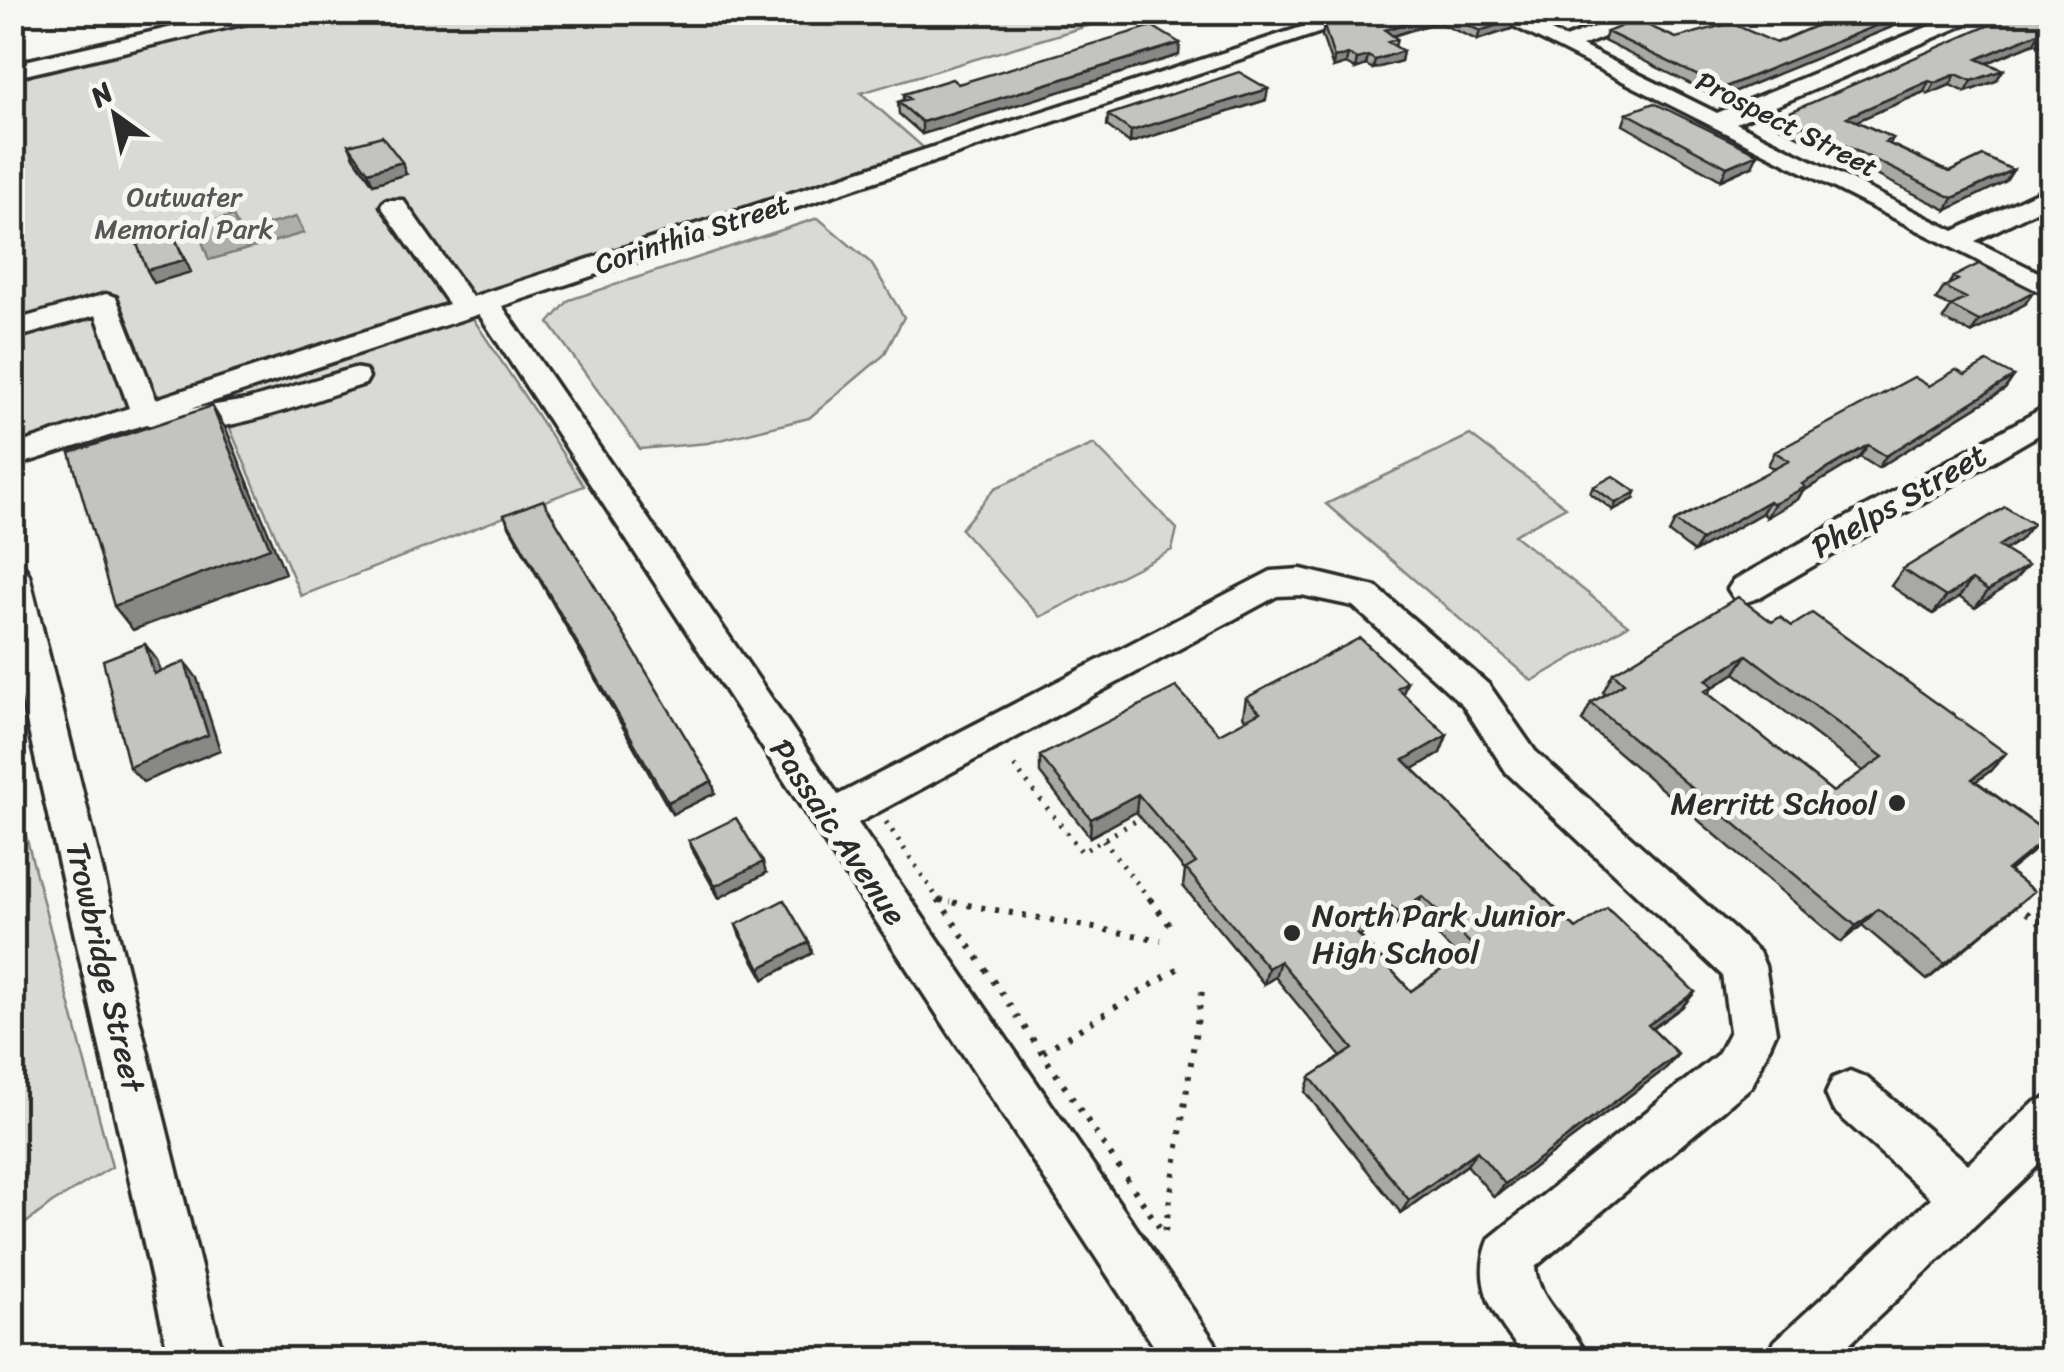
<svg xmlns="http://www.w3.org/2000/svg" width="2064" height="1372" font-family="Sriracha,sans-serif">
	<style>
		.green { fill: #d9d9d5; stroke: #828280; stroke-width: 2.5 }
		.water { fill: #aeaeab; stroke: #7a7a78; stroke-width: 2.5 }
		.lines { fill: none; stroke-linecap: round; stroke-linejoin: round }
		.minor-casing { stroke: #2b2b2b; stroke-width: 7 }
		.path-far1 { stroke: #2b2b2b; stroke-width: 5; stroke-dasharray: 2.5 8; stroke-linecap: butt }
		.path { stroke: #2b2b2b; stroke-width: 6; stroke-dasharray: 4 10; stroke-linecap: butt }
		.minor { fill: #f6f6f2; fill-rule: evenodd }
		.wall { fill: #a8a8a5; stroke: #2b2b2b; stroke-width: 2.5; fill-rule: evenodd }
		.shaded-wall { fill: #888886; stroke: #2b2b2b; stroke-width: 2.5 }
		.building { fill: #c3c3c0; stroke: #2b2b2b; stroke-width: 2.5; fill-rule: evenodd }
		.poi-dot { fill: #2b2b2b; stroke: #f6f6f2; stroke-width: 4 }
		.labels { text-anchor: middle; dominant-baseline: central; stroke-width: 10; stroke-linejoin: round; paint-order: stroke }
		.far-street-label { font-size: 28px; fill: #2b2b2b; stroke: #f6f6f2 }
		.far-park-label { font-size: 28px; fill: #565656; stroke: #f6f6f2 }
		.street-label { font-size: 32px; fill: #2b2b2b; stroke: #f6f6f2 }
		.poi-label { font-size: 32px; fill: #2b2b2b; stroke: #f6f6f2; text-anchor: end }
	</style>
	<rect width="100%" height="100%" fill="#f6f6f2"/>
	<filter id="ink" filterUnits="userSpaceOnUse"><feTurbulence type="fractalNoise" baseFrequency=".01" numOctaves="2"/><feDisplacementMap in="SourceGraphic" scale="20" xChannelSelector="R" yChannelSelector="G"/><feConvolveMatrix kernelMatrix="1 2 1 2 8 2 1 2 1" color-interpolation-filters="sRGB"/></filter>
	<g filter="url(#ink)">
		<!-- green -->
		<path class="green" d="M285,12L1131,13L861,93L925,149L41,440L13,436L12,75Z
			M818,218L871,263L904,317L884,355L809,418L708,443L640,449L549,323L569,300Z
			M472,317L584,486L301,596L218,400Z
			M1470,435L1566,507L1514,535L1628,625L1532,681L1326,504Z
			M1094,444L1177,529L1172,550L1040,617L961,529L995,488Z
			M18,805L112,1167L52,1203L13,1233L12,807Z"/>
		<!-- water -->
		<path class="water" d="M233,216L240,232L296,217L304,233L209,260L196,225Z"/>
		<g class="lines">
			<!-- minor casing -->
			<g class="minor-casing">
				<path id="minor" d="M238,12H278L268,18L12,78V64Z
					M1348,12H1381L502,306L838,795L1271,571L1301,569L1376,587L1489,685L1535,751L1759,952L1765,966L1776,1032L1752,1086L1535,1267C1538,1304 1575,1326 1589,1360H1528C1498,1322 1469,1287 1490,1238L1718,1054L1730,1031L1722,975L1507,773L1463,705L1353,606L1301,595L1277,596L858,823L1214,1341L1222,1360H1163L479,314L190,409L247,400L354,368L365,370L369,377L365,384L346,390C291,408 201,444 146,424L12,467V446L129,408L96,315L12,339V321L106,294L116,297L156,399L449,304L381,206L385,200H403L472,297Z
					M1486,12H1514L1565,38L1634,12H1665L1582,46L1717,113L1964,12H1994L1736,123L1954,231L2052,185V203L1975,241L2052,279V298Z
					M2052,403V427L1758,598L1746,602L1734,598L1728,589L1734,580Z
					M12,563L24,566L29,575L224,1360H170L12,655Z
					M1850,1071L1867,1078L1968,1164L2035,1102L2052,1096V1152L1833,1360H1767L1775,1341L1931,1198L1833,1110L1826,1094L1833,1078Z"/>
			</g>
			<!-- path-far1 -->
			<path class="path-far1" d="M1014,766L1082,852L1139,819
				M886,822L940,902
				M1103,840L1152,902
				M940,900L951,902"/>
			<!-- path -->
			<path class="path" d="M938,899L1164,1234
				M1150,899L1175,932
				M940,900L1161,940
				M2015,904L2052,932
				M1043,1052L1182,966
				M1165,1231L1202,991"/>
			<!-- minor -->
			<use href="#minor" class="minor"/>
		</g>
		<!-- wall -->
		<path class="wall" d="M1293,12H1335L1317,18L1315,14L1302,18Z
			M1365,12H1500L1511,29L1477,40L1437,22L1393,36L1397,39L1395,47L1403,51L1401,61L1373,69L1366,65L1355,69L1346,64L1333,68L1322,36L1324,26Z
			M1523,12H1622L1578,29L1551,15L1538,20Z
			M1848,12H1928L1719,98L1604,41L1607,32L1676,38L1776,43Z
			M2052,12V50L2034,43L1987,63L2003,70L1996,81L1966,92L1950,85L1929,94L1924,92L1856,121L1893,138L1890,144L1949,172L2013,170L2006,181L1947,210L1778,126L1783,115Z
			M1179,55L922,134L899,114L898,102L904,100V94L958,84Z
			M2052,73V88L2043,85L2049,74Z
			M1266,100L1130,143L1107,126L1108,115Z
			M1627,113L1752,166L1721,180L1623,125Z
			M349,145L406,174L373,184L354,157Z
			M1953,277L2025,304L1971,333L1943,319L1951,307L1936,300L1944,287L1948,285Z
			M2052,329V349L2041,343Z
			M1965,375L2014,376L2005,389L1878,468L1860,457L1802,492L1798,499L1767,517L1762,513L1694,552L1669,533L1675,521L1774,469L1768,465L1775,452L1929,386Z
			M1593,487L1634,499L1613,510L1590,493Z
			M504,515L712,781L715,793L672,814L510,528Z
			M2020,540L2005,550L2014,581L1975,608L1959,597L1933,614L1891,586L1903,569Z
			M1772,622L1792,626L2006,753L1990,771L1976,781L2050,835L2008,871L2034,891L1927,980L1862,925L1841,942L1582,721L1591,703L1606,694L1603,692L1613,673ZM1735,673L1863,771L1833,792L1708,694L1712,688Z
			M1403,694L1447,735L1440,753L1413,769L1576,929L1695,992L1682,1007L1652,1029L1678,1054L1665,1069L1494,1197L1467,1165L1401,1213L1305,1092L1310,1077L1341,1057L1275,977L1264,984L1183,886L1185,871L1136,812L1090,837L1040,773V756L1219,734L1246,720L1243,716L1246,698ZM1415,912L1459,958L1411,991L1360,936L1382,921L1390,929Z
			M689,841L766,873L719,898L694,853Z
			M736,925L809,942L812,953L764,979L740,936Z"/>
		<!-- shaded-wall -->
		<path class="shaded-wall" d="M1303,12H1316L1302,18Z
			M1318,12H1335L1317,18Z
			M1439,12L1437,22L1383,39L1385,30Z
			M1540,12H1551V15L1538,20Z
			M1600,12H1622L1578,29L1581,19Z
			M1909,12H1928L1719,98L1723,88Z
			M1514,19L1511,29L1477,40L1480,31Z
			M2040,32L2034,43L1971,70L1977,59Z
			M1180,43L1179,55L922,134V122Z
			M1403,51L1401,61L1373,69L1375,60Z
			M1348,54L1346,64L1333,68L1334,58Z
			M1368,56L1366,65L1355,69L1357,59Z
			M2003,70L1996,81L1966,92L1972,81Z
			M1956,74L1950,85L1929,94L1935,83Z
			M1929,81L1924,92L1841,128L1847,117Z
			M1268,89L1266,100L1130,143L1131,131Z
			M1758,154L1752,166L1721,180L1727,167Z
			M402,162L406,174L373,184L368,172Z
			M2013,170L2006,181L1947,210L1953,198Z
			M173,234L191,272L154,283L147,270Z
			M2034,291L2025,304L1971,333L1979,321Z
			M2014,376L2005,389L1878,468L1886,456Z
			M212,406L227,431L285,573L133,630L114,606Z
			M1868,445L1860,457L1802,492L1798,499L1767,517L1774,504L1802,484Z
			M1636,492L1634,499L1613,510L1616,503Z
			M1769,501L1762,513L1694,552L1701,540Z
			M2033,524L2020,540L1985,563L1998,546Z
			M2028,565L2014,581L1975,608L1988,591Z
			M1972,580L1959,597L1933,614L1946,597Z
			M145,644L157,660L166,690L154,674Z
			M1747,655L1735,673L1712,688L1702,704L1706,680Z
			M185,662L197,678L220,750L143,782L129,767Z
			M1407,682L1401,700L1397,688Z
			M1447,735L1440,753L1398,778L1404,760Z
			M2006,753L1990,771L1956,796L1972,779Z
			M712,781L715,793L672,814L668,802Z
			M1138,794L1136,812L1090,837L1091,819Z
			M2050,835L2031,853L1989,887L2007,870Z
			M763,862L766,873L719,898L715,886Z
			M2034,891L2015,907L1927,980L1945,964Z
			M1422,896L1415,912L1390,929L1397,912Z
			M1389,904L1382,921L1346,945L1352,928Z
			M1878,909L1862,925L1841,942L1856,926Z
			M809,942L812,953L764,979L760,968Z
			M1280,961L1275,977L1264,984L1268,968Z
			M1695,992L1682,1007L1636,1040L1648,1025Z
			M1678,1054L1665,1069L1494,1197L1505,1184Z
			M1477,1151L1467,1165L1401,1213L1409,1200Z"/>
		<!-- building -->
		<path class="building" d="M1365,12H1438L1385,30L1397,39L1388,42L1403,51L1375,60L1368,56L1357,59L1348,54L1334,58L1324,26Z
			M1440,12H1500L1514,19L1480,31Z
			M1567,12H1600L1581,19Z
			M1848,12H1909L1723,88L1607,32L1636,20L1676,38L1731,23L1776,43Z
			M2019,12H2052V37L2040,32L1977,59L2003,70L1972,81L1956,74L1935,83L1929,81L1847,117L1893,138L1885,142L1949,172L1983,156L2013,170L1953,198L1783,115Z
			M1152,26L1180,43L922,122L898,102L910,99L904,94L952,79L958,84Z
			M1239,72L1268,89L1131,131L1108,115Z
			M1654,103L1758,154L1727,167L1627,113Z
			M382,136L402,162L368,172L349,145Z
			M173,234L184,260L147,270L137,244Z
			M1979,264L2034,291L1979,321L1951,306L1966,298L1944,287L1958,280L1953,277Z
			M1987,362L2014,376L1886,456L1868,445L1802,484L1805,487L1774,504L1769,501L1701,540L1675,521L1789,461L1775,452L1914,377L1929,386L1956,370L1965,375Z
			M212,406L270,548L114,606L70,453Z
			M1613,476L1636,492L1616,503L1593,487Z
			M543,500L712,781L668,802L504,515Z
			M2005,507L2033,524L1998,546L2028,565L1988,591L1972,580L1946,597L1903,569Z
			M1738,597L1772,622L1780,617L1792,626L1812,613L2006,753L1972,779L2050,835L2007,870L2034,891L1945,964L1878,909L1856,926L1591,703L1624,683L1613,673ZM1747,655L1883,757L1833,792L1705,691L1713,686L1706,680Z
			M1360,638L1407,682L1397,688L1447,735L1404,760L1576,929L1607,908L1695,992L1648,1025L1678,1054L1505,1184L1477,1151L1409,1200L1310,1077L1353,1049L1280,961L1268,968L1186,869L1196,863L1138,794L1091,819L1040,756L1176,687L1219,734L1260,712L1246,698ZM1422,896L1474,947L1411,991L1352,928L1389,904L1397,912Z
			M145,644L154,674L185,662L208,735L129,767L103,660Z
			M736,818L763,862L715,886L689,841Z
			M784,900L809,942L760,968L736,925Z"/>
	</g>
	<!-- markers -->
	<g class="poi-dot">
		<circle cx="1897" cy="803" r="10"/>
		<circle cx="1292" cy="933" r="10"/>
	</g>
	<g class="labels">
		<!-- far-street labels -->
		<g class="far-street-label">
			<text transform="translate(1787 124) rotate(27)">Prospect Street</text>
			<text transform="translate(692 234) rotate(-18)">Corinthia Street</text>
		</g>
		<!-- far-park labels -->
		<g class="far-park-label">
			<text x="184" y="196">Outwater<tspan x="184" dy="32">Memorial Park</tspan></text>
		</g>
		<!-- street labels -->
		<g class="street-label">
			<text transform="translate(1899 501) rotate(-30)">Phelps Street</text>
			<text transform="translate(838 832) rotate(56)">Passaic Avenue</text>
			<text transform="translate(105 967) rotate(77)">Trowbridge Street</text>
		</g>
		<!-- poi labels -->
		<g class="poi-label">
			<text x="1877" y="803">Merritt School</text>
			<text x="1312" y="915" text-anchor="start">North Park Junior<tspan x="1312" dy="37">High School</tspan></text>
		</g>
	</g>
	<!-- margin -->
	<rect width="2064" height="1372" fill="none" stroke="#f6f6f2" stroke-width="50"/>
	<rect x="25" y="25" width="2014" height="1322" fill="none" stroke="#2b2b2b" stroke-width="4" filter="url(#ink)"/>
	<!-- north arrow -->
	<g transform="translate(115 115) rotate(327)" stroke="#f6f6f2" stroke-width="8" paint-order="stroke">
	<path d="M0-8L18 38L0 25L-18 38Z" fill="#2b2b2b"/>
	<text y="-15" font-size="28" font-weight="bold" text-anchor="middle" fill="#2b2b2b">N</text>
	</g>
</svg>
